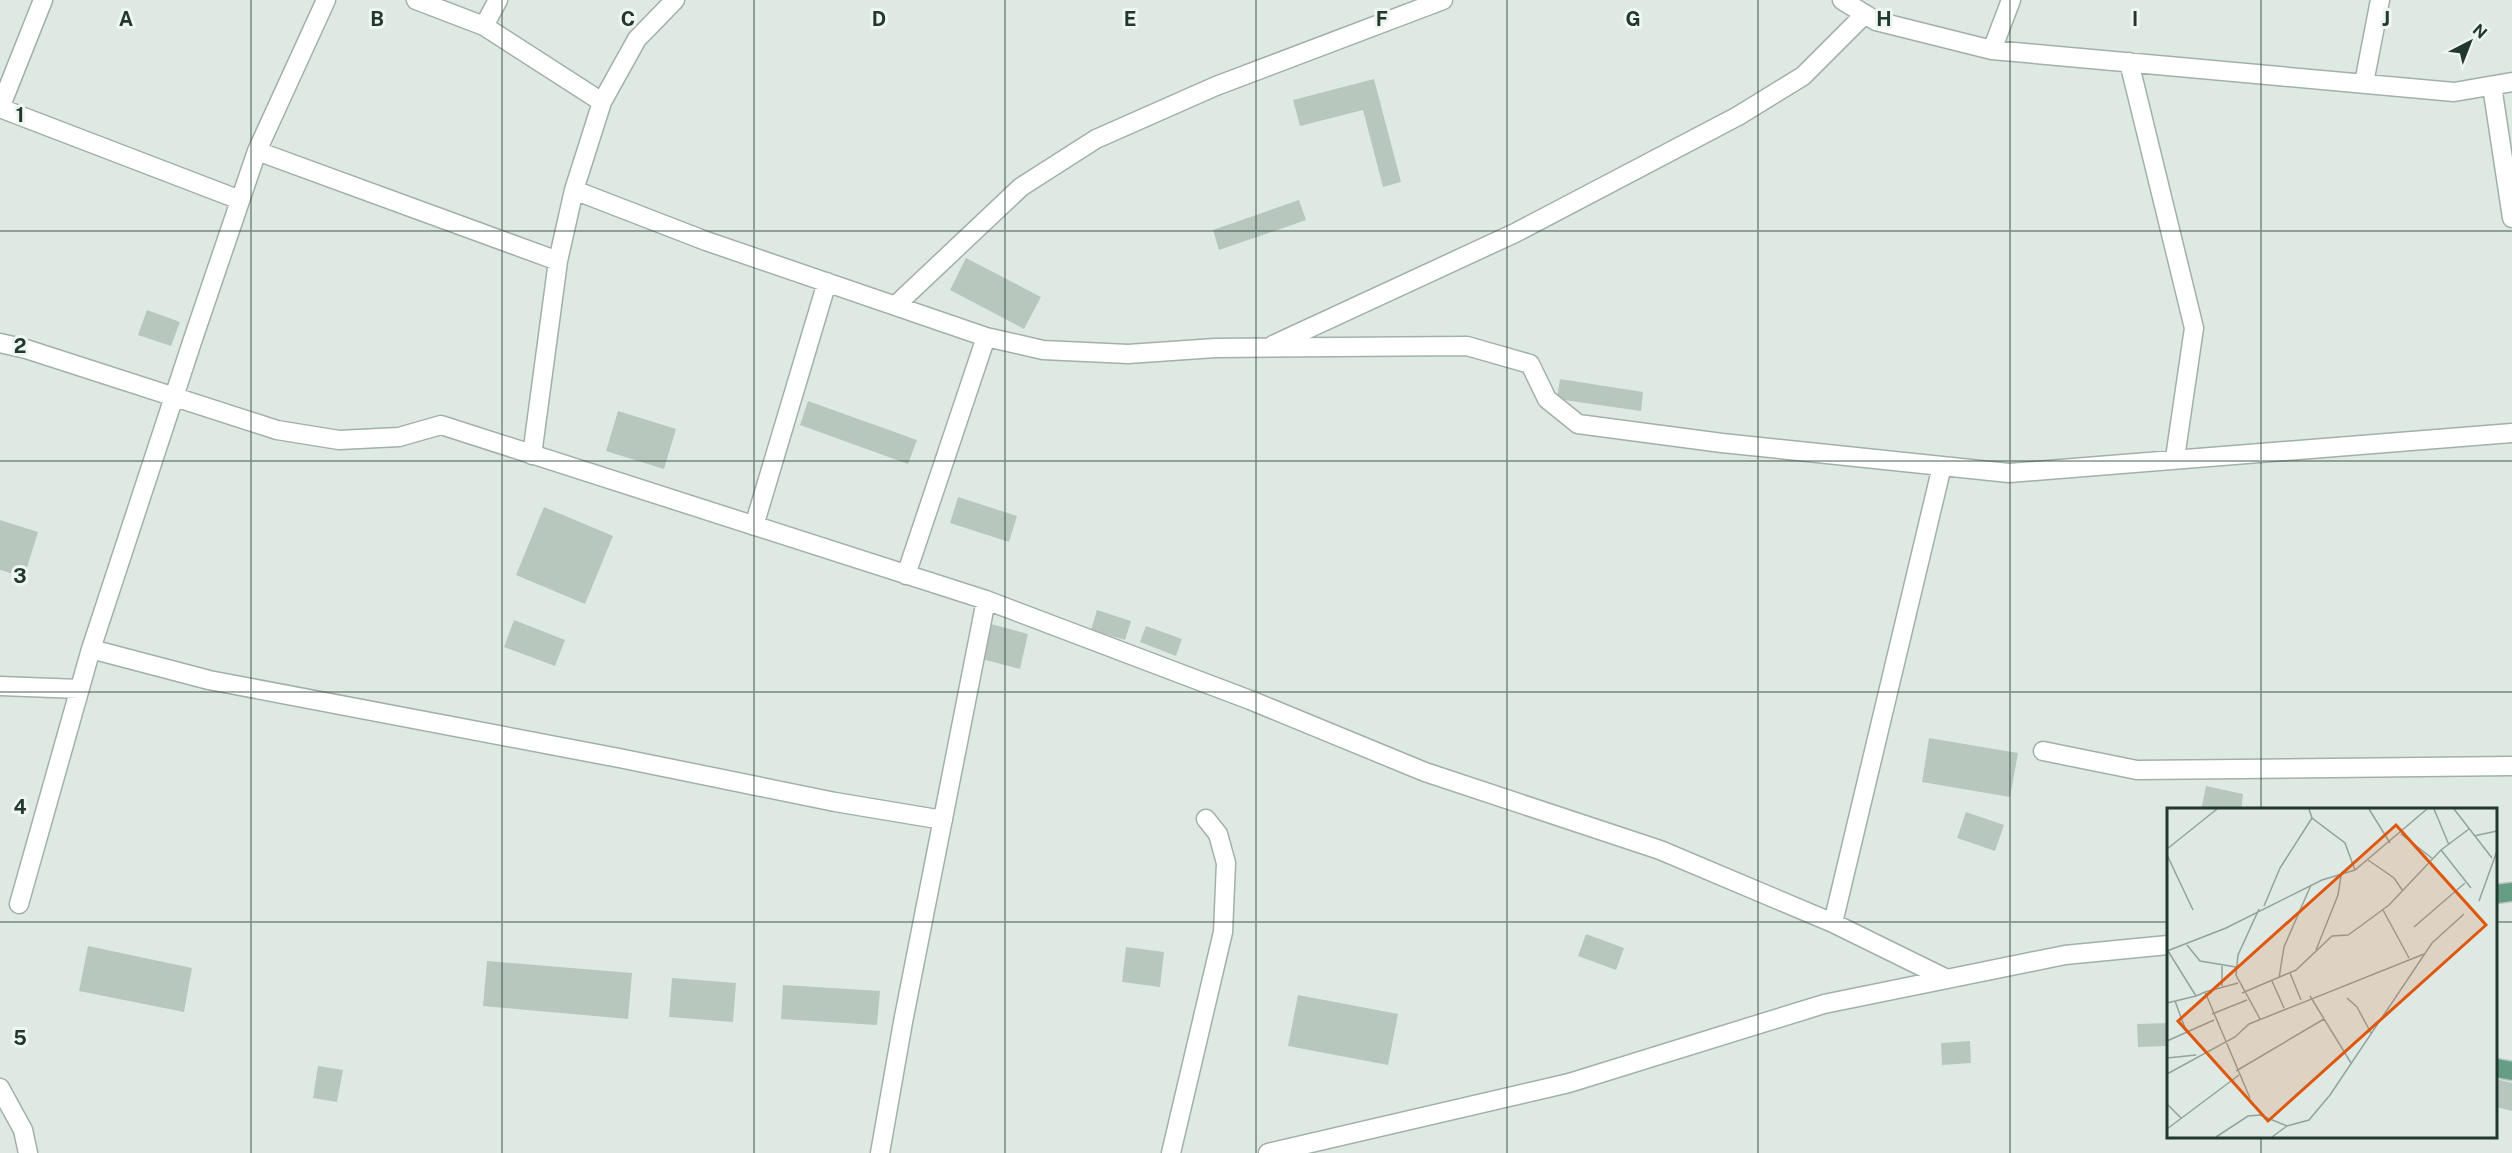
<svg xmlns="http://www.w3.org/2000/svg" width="2512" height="1153" font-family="'Public Sans',sans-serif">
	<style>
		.building { fill: #b7c7be }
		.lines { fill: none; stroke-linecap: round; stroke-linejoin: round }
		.minor-casing { stroke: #a2b0a9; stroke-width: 21 }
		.major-casing { stroke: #bcc3c0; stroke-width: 21 }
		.minor { stroke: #fff; stroke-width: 18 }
		.major { stroke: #659d85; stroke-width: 18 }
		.grid { fill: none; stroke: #21382e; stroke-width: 1.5; stroke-opacity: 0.55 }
		.inset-road { fill: none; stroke: #93a29b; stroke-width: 1.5 }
		.view { fill: #de570e; fill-opacity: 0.15; stroke: #de570e; stroke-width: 3 }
		.inset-edge { fill: none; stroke: #21382e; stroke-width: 3 }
		.grid-label { font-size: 20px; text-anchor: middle; font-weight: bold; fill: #21382e; stroke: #eff6f1; stroke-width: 6; stroke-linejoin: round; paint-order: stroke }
	</style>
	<rect width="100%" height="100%" fill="#dfe9e3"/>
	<!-- building -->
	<path class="building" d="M1374,79L1401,182L1383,187L1363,110L1300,126L1293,100Z
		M1299,200L1306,220L1219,250L1213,230Z
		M966,258L1041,297L1024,329L950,290Z
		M147,310L180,322L171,346L138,335Z
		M1560,379L1643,392L1641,411L1557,399Z
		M808,401L917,440L908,464L800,425Z
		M618,411L676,429L664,469L606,451Z
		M958,497L1017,516L1009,542L950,523Z
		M544,507L613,536L585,604L516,575Z
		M0,520L38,532L24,577L0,570Z
		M1097,610L1131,621L1125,640L1091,630Z
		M514,620L565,640L555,666L504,647Z
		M987,623L1028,634L1020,669L978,658Z
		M1146,626L1182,639L1176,656L1140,642Z
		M1929,738L2018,753L2010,797L1922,782Z
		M2206,786L2243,794L2241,810H2201Z
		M1966,812L2004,825L1995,851L1957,838Z
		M1586,934L1624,948L1616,970L1578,956Z
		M88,946L192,968L184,1012L79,991Z
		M1126,947L1164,952L1160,987L1122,982Z
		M487,961L632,973L628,1019L483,1006Z
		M672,978L736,983L733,1022L669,1017Z
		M783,985L880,991L877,1025L781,1019Z
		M1298,995L1398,1014L1388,1065L1288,1046Z
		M2168,1023V1046L2138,1047L2137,1024Z
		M1970,1041L1971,1063L1942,1065L1941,1043Z
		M318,1066L343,1070L337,1102L313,1098Z
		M2496,1079L2512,1083V1111L2496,1107Z"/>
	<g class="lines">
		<!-- minor casing -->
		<g class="minor-casing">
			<path id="minor" d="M43,0L0,108L240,200
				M416,0L484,26L602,102
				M1842,0L1876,21L1992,50L2454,92L2512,82
				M484,26L498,0
				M1992,50L2011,0
				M2129,62L2194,328L2175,458
				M2364,83L2380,0
				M2492,86L2512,218
				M257,151L558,261
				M574,190L706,241L986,337L1043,350L1128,354L1215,348L1467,346L1530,364L1547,399L1578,424L1722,443L2009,473L2512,433
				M896,305L1021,187L1096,139L1216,86L1443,0
				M0,343L26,349L277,430L339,440L399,437L441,425L986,600L1250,700L1425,772L1660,850L1833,923L1947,979
				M1273,345L1515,233L1738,116L1803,76L1865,14
				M532,455L558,261L574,190L602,102L637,39L675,0
				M754,526L827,282
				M906,575L986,337
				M91,649L209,680L619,758L835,802L943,820
				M0,686L80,689
				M2043,751L2137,770L2512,766
				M19,904L91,649L193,339L257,151L326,0
				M1833,923L1942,466
				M0,1088L23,1130L28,1153
				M880,1153L903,1022L986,600
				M1171,1153L1223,932L1226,863L1218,834L1206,819
				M1268,1153L1569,1083L1824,1004L2065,955L2168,945"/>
		</g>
		<!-- major casing -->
		<g class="major-casing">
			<path id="major" d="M2496,894L2512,892
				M2496,1068L2512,1071"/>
		</g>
		<!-- minor -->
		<use href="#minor" class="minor"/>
		<!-- major -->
		<use href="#major" class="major"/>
	</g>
	<!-- grid -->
	<path class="grid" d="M251,0V1153M502,0V1153M754,0V1153M1005,0V1153M1256,0V1153M1507,0V1153M1758,0V1153M2010,0V1153M2261,0V810M0,231H2512M0,461H2512M0,692H2512M0,922H2168M2496,922H2512M2261,1136V1153"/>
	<!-- overview -->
	<g transform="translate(2167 808)">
		<rect width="330" height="330" fill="#dfe9e3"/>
		<path class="inset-road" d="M142,1L145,10L178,35L188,62M202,1L223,35M267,1L282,37M287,1L325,50M234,26L266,51M307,28L330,23M0,41L50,1M274,42L304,80M0,47L26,102M201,52L227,70L236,83M312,93L330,43M97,98L113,60L145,10M92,101L71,147L69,167L93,211M216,102L242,150M247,119L298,75M20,137L33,153L69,159M149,142L171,87L174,68M0,143L59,120L155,72L188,62L260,1M1,143L29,188L38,184L83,290M123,165L134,192M112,170L117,139L144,77M105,173L117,200M55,178V158M38,184L71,175M75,185L129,162L165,128L181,127L195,117L222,97L274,42L302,21M143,188L184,255M180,190L190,199L204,225M8,193L19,223M0,195L29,188M45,206L80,192M0,233L47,212M0,250L29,247M69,263L157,211M0,266L68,229L82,216L257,146M0,296L14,310M0,321L72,267M49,329L81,308L93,307L120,318L142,312L163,287L265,135L297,106M105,329L120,318"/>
		<path class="view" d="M229,17L319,117L101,313L11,213Z"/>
		<rect width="330" height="330" class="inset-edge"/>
	</g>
	<g class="grid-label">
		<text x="126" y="26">A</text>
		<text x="377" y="26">B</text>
		<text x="628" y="26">C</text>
		<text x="879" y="26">D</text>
		<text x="1130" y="26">E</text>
		<text x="1382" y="26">F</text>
		<text x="1633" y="26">G</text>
		<text x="1884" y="26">H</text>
		<text x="2135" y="26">I</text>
		<text x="2386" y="26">J</text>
		<text x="20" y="122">1</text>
		<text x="20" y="353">2</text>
		<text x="20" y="583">3</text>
		<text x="20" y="814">4</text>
		<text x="20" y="1045">5</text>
	</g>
	<!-- north arrow -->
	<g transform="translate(2470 42) rotate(42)" stroke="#eff6f1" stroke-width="4.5" paint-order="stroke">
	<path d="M0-4.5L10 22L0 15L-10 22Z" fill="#21382e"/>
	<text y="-9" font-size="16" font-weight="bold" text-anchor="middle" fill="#21382e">N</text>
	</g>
</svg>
